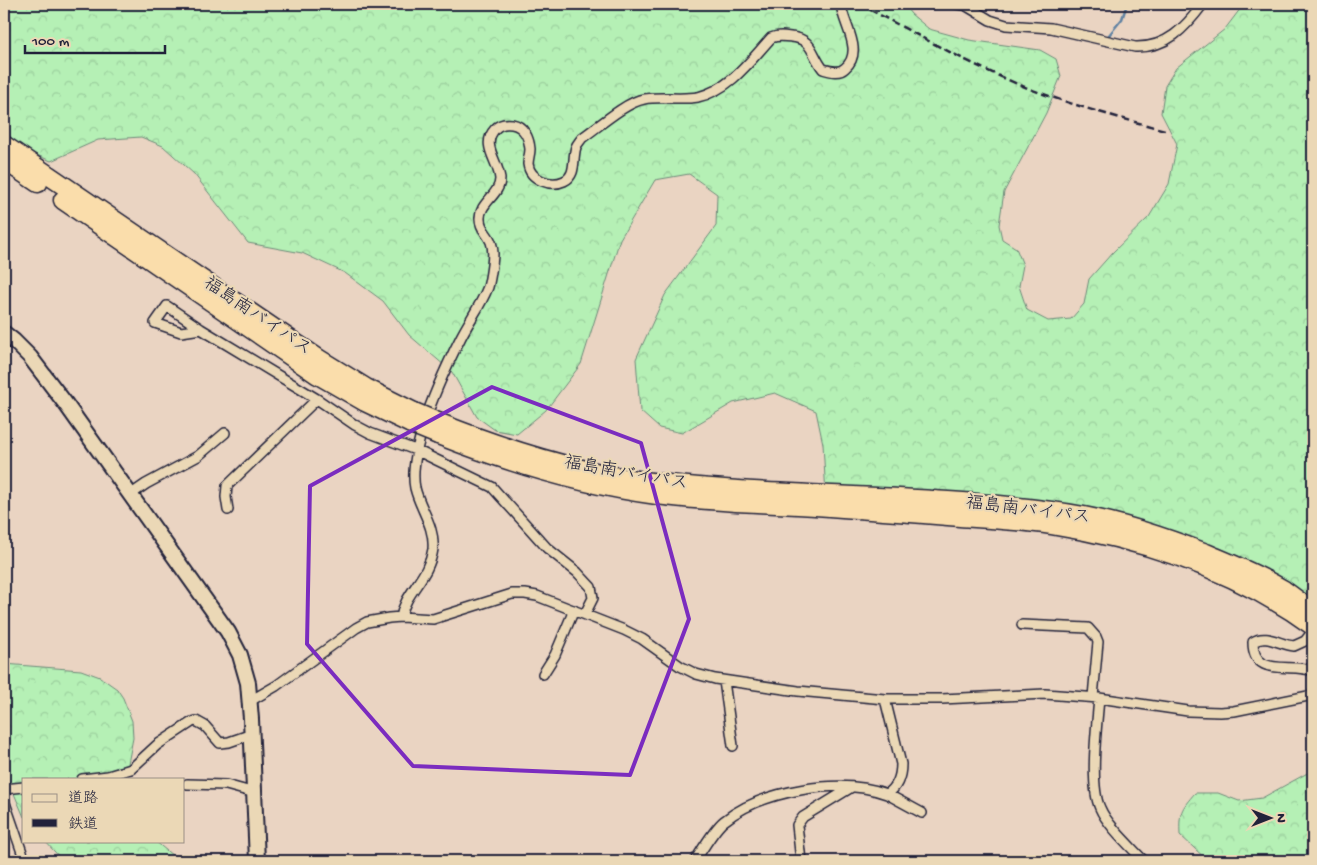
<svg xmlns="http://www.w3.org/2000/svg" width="1317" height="865" font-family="'Gochi Hand','Klee One',sans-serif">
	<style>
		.forest { fill: url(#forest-crowns); stroke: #6c8978 }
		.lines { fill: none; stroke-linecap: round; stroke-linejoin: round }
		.stream { stroke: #5f81a2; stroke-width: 2.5 }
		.street-casing { stroke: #22223b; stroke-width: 12 }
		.secondary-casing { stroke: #22223b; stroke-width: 18 }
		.highway-casing { stroke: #22223b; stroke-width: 21 }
		.street { stroke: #ebd8b6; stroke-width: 9 }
		.secondary { stroke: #ebd8b6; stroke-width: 14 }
		.highway { stroke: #faddab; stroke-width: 18 }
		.rail { stroke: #22223b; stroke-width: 2.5; stroke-dasharray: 8 4; stroke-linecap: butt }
		.highway-bridge-casing { stroke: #22223b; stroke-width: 21; stroke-linecap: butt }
		.highway-bridge { stroke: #faddab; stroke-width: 18 }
		.marked { fill: none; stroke: #7b2cbf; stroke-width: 4; stroke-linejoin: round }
		.labels { text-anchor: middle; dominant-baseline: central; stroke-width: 4.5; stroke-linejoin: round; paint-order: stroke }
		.street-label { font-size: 18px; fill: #22223b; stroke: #ebd8b6 }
	</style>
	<defs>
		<pattern id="forest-crowns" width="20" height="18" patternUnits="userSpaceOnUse" patternTransform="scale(1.25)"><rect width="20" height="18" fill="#b5f0b5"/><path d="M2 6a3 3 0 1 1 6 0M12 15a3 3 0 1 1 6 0" fill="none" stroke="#9bce9d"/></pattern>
	</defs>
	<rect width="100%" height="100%" fill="#ead4c2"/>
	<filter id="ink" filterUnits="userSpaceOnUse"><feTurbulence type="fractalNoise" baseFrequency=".02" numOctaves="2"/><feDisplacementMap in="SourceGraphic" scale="10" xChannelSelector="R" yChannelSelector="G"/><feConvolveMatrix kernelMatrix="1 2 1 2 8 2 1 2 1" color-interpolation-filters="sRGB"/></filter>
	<g filter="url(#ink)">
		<!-- forest -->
		<path class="forest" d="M4,4H903L911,14L929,29L969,40L1040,50L1056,59L1061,76L1046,113L1004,192L999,225L1002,239L1016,248L1023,265L1019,286L1027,310L1048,321L1071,319L1084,304L1089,279L1113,252L1149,217L1169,184L1177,144L1161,113L1165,86L1176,68L1225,29L1244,4H1313V596L1187,547L826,495L823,444L816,411L775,393L733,403L682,433L659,428L640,411L636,359L665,295L716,226L717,194L689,174L655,180L620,239L581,364L546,410L517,434L495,430L477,417L452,372L409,335L383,301L345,273L302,253L248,243L194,174L163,146L141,137L98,140L51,161L4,141Z
			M4,664L81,670L100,677L117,689L123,698L132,721L133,738L125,779H24V817L4,770Z
			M1313,770V861H1208L1180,835C1179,812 1181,809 1195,793H1218L1239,801L1262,798Z
			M45,841H155L173,856L175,861H63Z"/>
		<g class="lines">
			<!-- stream -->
			<path class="stream" d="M1109,35L1122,19L1127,4"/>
			<!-- street casing -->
			<g class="street-casing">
				<path id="street" d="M957,4L965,5L990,20L1006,25L1051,28L1135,47C1167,48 1185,28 1203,4
					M201,329L181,332L155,323L167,306L201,329L317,399L355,425L370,433L418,451L492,487L547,548L577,572L591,587L593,598L585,614
					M130,495L146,484L198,456L225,433
					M228,510L226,497L227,486L317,399
					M401,617C405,592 429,578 433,549C435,526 420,509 415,488C411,469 418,443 424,424C433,395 447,365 461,337C469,321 481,305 488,287C490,280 491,272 492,265C493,257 494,250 491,242C488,234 480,229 480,219C479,203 500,195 500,179C499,162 480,145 495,129C499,124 505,123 512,124C524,126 529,138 530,149C530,154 528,159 528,164C530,180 551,187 564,181C577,175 572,159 576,147C577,144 580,141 582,138C598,127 626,102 644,99C661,96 680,100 698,97C731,89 750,61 771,38C778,35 784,36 791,37C813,39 811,54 823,69C830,71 839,74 845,68C865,51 842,23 841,4
					M1022,625L1088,628L1096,637L1098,642L1093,697
					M1313,631L1305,641L1294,646C1280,645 1266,633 1253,642C1253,679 1291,662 1313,671
					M543,674L555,655L574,610
					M724,681L733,746
					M1099,698C1097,725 1089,785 1100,808C1107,825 1131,847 1144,861
					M250,701L276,686L356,628L367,622L389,618L401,617L433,619L512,594H525L537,596L624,630L642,639L680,666L696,674L715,679L798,691L885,699
					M82,779L108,776L131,769L157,745L192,722L196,721L205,726L220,743L229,742L252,734
					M187,784L226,785L255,793
					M4,789L24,787
					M887,794L922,813
					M4,800L25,861
					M695,861C702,850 714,829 724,821C763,790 840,777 887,794C898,787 901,776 901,764L885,699H942L1045,694L1099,698L1188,711L1220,712L1234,711L1313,695
					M801,861L797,825L803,817L852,787"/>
			</g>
			<!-- secondary casing -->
			<g class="secondary-casing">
				<path id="secondary" d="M4,333L14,341L30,357L65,403L228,632L240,655L248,683L251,719L257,861"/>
			</g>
			<!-- highway casing -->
			<g class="highway-casing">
				<path id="highway" d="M4,145L319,359L366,388L414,412
					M4,160L38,183
					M63,200L318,375L365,402L411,424
					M440,423C510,451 584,474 659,483C760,495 862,494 963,502C1003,505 1044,509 1084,516C1126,524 1167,538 1206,553C1232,564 1260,575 1284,590C1294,597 1303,604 1313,612
					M438,435C509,463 581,485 657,495C704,501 751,503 798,505C848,508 898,512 948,516C983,519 1018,520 1052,525C1146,540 1236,570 1313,626"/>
			</g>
			<!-- street -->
			<use href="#street" class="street"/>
			<!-- secondary -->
			<use href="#secondary" class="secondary"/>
			<!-- highway -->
			<use href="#highway" class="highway"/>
			<!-- rail -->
			<path class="rail" d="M859,4C915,33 971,66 1030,89C1074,106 1120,118 1165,130"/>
			<!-- highway-bridge casing -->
			<g class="highway-bridge-casing">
				<path id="highway-bridge" d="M414,412L440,423
					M411,424L438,435"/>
			</g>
			<!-- highway-bridge -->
			<use href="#highway-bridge" class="highway-bridge"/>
		</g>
	</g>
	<!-- marked area -->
	<path class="marked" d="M492,387L641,443L689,619L630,775L413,766L307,644L310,486Z"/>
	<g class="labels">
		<!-- street labels -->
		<g class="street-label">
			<text transform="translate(257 317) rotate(34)">福島南バイパス</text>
			<text transform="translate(626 474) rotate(10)">福島南バイパス</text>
			<text transform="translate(1028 511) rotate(7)">福島南バイパス</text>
		</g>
	</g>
	<!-- margin -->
	<rect width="1317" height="865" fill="none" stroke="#ebd8b6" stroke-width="20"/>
	<rect x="10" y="10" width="1297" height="845" fill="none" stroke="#22223b" stroke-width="2" filter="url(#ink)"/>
	<!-- legend -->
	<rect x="22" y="778" width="162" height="65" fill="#ebd8b6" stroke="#9b8f85"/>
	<rect x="32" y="794" width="25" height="8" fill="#ebd8b6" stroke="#9b8f85"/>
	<text x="68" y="802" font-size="15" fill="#22223b">道路</text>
	<rect x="32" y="819" width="25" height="8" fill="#22223b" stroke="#9b8f85"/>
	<text x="68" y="828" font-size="15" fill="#22223b">鉄道</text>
	<!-- north arrow -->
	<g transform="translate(1270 818) rotate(90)" stroke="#ebd8b6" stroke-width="4" paint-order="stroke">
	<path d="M0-4L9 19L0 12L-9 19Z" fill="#22223b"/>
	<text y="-8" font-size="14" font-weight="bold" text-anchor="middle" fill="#22223b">N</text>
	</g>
	<!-- scale -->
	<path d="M25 45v8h140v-8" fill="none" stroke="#22223b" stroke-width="2.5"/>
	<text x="32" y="45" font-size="15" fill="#22223b" stroke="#ebd8b6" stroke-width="4" paint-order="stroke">100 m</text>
</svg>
